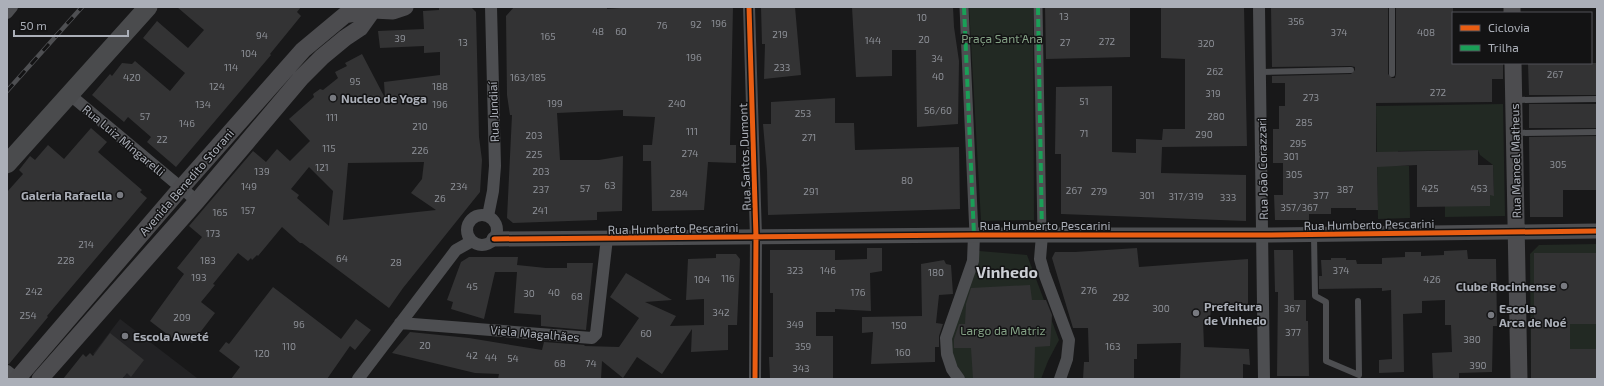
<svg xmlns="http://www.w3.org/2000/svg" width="1604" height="386" font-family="'Exo 2',sans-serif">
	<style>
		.built { fill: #222224 }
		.green { fill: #222923 }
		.building { fill: #333334; fill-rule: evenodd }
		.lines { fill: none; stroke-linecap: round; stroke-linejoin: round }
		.service { stroke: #4d4e51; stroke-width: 6 }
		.pedestrian { stroke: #4d4e51; stroke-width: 9 }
		.minor { stroke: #4d4e51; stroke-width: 12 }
		.tertiary { stroke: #4d4e51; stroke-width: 15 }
		.secondary { stroke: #4c4c4f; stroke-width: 17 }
		.primary { stroke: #4a4b4d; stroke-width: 19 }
		.rail-casing { stroke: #4e4f52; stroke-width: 4.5 }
		.rail { stroke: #131314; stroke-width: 3; stroke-dasharray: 9; stroke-linecap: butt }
		.quiet { stroke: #1a9f57; stroke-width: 4; stroke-dasharray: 8 4; stroke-linecap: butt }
		.cycleway-casing { stroke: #131314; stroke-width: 8 }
		.cycleway { stroke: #e95d12; stroke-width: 5 }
		.poi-dot { fill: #787a80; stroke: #131314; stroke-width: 1.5 }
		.labels { text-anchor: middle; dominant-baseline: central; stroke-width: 3; stroke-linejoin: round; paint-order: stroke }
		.number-label { font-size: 10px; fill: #8d9097 }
		.park-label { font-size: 12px; fill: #84a185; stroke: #131314 }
		.poi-label { font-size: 12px; font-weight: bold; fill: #abafb8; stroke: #131314; text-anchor: start }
		.street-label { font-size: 12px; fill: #abafb8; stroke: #131314 }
		.district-label { font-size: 16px; font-weight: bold; fill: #ccced4; stroke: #131314 }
	</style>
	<rect width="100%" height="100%" fill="#181819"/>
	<!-- built -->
	<path class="built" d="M120,319L197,378L196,379H126L93,354Z"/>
	<!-- green -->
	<path class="green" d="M969,7H1033L1034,220L981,221Z
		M1503,104L1505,216L1445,217V174L1466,206H1490V195H1494L1493,165L1480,155L1478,150L1398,151V166H1409L1410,218L1378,219L1376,106Z
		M1597,244V379H1531L1530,254L1539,245Z
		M979,251L1027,255L1059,340L1048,361L1041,379H966L953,359L949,336Z"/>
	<!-- building -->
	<path class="building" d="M177,7H301L297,12L301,16L270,54L271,55L176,167L147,142L151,137L128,117L124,122L92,95L110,74L112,76L122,63L132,64L135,61L170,91L185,73L143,38L157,21L188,48L204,30Z
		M471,7L476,12L479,137L482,160L480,192L403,288L389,308L302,243H300L282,227L258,256L257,255L252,260L251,258L248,261L238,253L213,284L215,285L201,302L215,313L192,343L177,332L172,338L150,321L184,274L177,268L202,237L189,226L253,151L266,162L277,149L290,161L310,141L289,119L314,97L313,94L320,89L323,90L338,78L335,72L347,66L345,63L362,54L385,98L384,82L440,75V52L424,53V46L380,48L378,31L424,29L423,11L439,10V8ZM424,162L422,179L411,193L436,210L343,220L348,163ZM309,167L333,191L329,226L297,198L299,195L291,189Z
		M514,7H607V9L634,7H733L730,145H736V163L708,162L704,210L652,211L651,161H643V145H652L655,117L623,116V110L557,113L560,160H599L623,156L622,211L597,212V220L513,223L507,218L512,115H510L507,95L506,16Z
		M761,7H795L801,75L764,79L765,44H762Z
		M852,7H953L954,27L959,61L958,124L917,127L916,50H892V76L856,77Z
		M1045,7H1130V57L1046,59Z
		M1161,7H1244L1247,146L1162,147L1161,173L1246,175V221L1061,214V154H1055L1056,87L1112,86V152L1136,153V139L1162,140L1163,129H1185V59L1161,58Z
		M1271,7H1388V74L1392,78H1395L1396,74V7H1453V63H1503V79H1492V102L1376,103V152L1478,150V165H1493L1494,196L1490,195V206L1417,207V165L1377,167L1378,210H1356V208H1331V214H1309V220H1275L1274,195H1283V163H1273V129H1279V106H1285V83H1272V76L1351,74L1355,70V67L1351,66L1272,67Z
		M1528,63H1597V95H1529Z
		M835,98V123H854L855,150L959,147L960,209L768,215L767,171L763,124H771V102Z
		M1529,104H1597V128H1529Z
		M91,128L107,142L98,152L142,190L140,192L147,198L47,316L48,317L9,364H7V192L23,174L19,170L30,156L35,160L48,145L64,159Z
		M1597,136V190H1563V217H1530L1529,137Z
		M867,248H882V271L870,273L871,311L835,309V312H816V336H833V379H770L769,357H773V293H770V250H835V260L867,259Z
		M1137,248L1139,267L1248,259V307H1211L1210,320H1203L1204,347L1249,349L1250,365L1243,364V379H1180L1181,343L1137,344V359H1134V379H1083L1084,362H1089L1088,328H1073L1052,258L1055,252H1075Z
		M1274,250H1293L1294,300H1306V321H1308L1309,376H1277L1278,292H1275Z
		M1467,250L1468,259H1496L1497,326H1493L1492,372L1459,373V379H1433L1432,353L1452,352L1451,325H1445V300L1422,301V313L1403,314L1404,372L1379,373V360L1392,359L1391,290L1382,291V288L1319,289V276H1322L1321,260H1331V258H1346V260H1356L1357,264H1382V258L1405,257V252H1421V256L1444,255V251Z
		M1534,253H1597V324H1570V349H1597V379H1531V317H1534Z
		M716,254H736L740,259L737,325H728V350L691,352L692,329L662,374L637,357L623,378L602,361L601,379H498L499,374L475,373L392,353L410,332L469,338L542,350L544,342L585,345L584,346L619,347L639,318L610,297L626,273L672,300L645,302L676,316L670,326L704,325V299L686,300L688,259L716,258Z
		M469,257H518L517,265L546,268H567V263H593L586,330L541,326V315L514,313L517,272H495L484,319L451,309L453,302L447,300L461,262Z
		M944,260L946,264L951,265L953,294L939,295L936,323L943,324L939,336V347H935V362L871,364L873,332L862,333V317L922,316L921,264Z
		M1030,285L1032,300H1046L1052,315L1050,346L1035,347L1034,379H973L971,348H954V339L959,324H965L966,304L971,288Z
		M273,287L341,339L356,319L371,330L355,350L350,346L327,379H231L240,367L219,351L226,342L229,344Z
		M110,333L144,360L131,377L127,373L122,379H63L83,354L86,357L90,353L93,356Z"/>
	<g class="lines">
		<!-- service -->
		<path class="service" d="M1392,7V74
			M1260,72L1351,70
			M1515,100L1597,99
			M1515,133L1597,132
			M1314,235L1315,296L1326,302V361L1359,375L1358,301"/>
		<!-- pedestrian -->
		<path class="pedestrian" d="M964,7L974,235
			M1038,7L1042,235"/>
		<!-- minor -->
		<path class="minor" d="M749,7L756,237L755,379
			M1259,7L1264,379
			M7,13L12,7
			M69,94L197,201
			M467 230a15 15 0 1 1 30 0a15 15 0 1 1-30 0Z
			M488,216L493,191L495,166L491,7
			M1042,235L1040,259L1044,273L1069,340L1067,359L1060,379
			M400,323L592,338L596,334L607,238
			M7,371L17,379
			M358,379L456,250L472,241
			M959,379L952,369L947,354L946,338L973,261L974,235"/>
		<!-- tertiary -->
		<path class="tertiary" d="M494,239L974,235H1271L1597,231"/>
		<!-- secondary -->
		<path class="secondary" d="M1512,7V13
			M1513,63L1519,379
			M17,379L181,188L303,50L345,15L373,10L393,11L405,7
			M40,379L197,201L301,78L322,57L345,38L360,28L375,7"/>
		<!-- primary -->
		<path class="primary" d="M7,164L148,7"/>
		<!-- rail casing -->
		<g class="rail-casing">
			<path id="rail" d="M7,91L82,7"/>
		</g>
		<!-- rail -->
		<use href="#rail" class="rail"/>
		<!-- quiet -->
		<path class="quiet" d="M964,7L974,235
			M1038,7L1042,235"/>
		<!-- cycleway casing -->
		<g class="cycleway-casing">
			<path id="cycleway" d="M749,7L756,237L755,379
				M494,239L974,235H1271L1597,231"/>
		</g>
		<!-- cycleway -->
		<use href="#cycleway" class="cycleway"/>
	</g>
	<!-- markers -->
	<g class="poi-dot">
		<circle cx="333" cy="98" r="4"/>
		<circle cx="120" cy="195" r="4"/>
		<circle cx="1564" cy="286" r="4"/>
		<circle cx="1196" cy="313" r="4"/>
		<circle cx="1491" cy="315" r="4"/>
		<circle cx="125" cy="336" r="4"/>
	</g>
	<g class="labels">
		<!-- number labels -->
		<g class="number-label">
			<text x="1064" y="16">13</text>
			<text x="922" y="17">10</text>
			<text x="1296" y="21">356</text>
			<text x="719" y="23">196</text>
			<text x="696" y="24">92</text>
			<text x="662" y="25">76</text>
			<text x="598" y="31">48</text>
			<text x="621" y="31">60</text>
			<text x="1339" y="32">374</text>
			<text x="1426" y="32">408</text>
			<text x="780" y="34">219</text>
			<text x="262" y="35">94</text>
			<text x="548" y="36">165</text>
			<text x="400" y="38">39</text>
			<text x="924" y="39">20</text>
			<text x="873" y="40">144</text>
			<text x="1107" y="41">272</text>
			<text x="463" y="42">13</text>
			<text x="1065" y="42">27</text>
			<text x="1206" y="43">320</text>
			<text x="249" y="53">104</text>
			<text x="694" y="57">196</text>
			<text x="937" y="58">34</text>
			<text x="231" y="67">114</text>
			<text x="782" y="67">233</text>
			<text x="1215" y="71">262</text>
			<text x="1555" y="74">267</text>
			<text x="938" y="76">40</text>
			<text x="132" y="77">420</text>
			<text x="528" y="77">163/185</text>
			<text x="355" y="81">95</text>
			<text x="217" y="86">124</text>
			<text x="440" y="86">188</text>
			<text x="1438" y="92">272</text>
			<text x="1213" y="93">319</text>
			<text x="1311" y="97">273</text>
			<text x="1084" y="101">51</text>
			<text x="555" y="103">199</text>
			<text x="677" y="103">240</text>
			<text x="203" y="104">134</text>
			<text x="440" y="104">196</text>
			<text x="938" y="110">56/60</text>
			<text x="803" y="113">253</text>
			<text x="145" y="116">57</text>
			<text x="1216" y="116">280</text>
			<text x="332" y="117">111</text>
			<text x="1304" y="122">285</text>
			<text x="187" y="123">146</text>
			<text x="420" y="126">210</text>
			<text x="692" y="131">111</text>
			<text x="1084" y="133">71</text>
			<text x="1204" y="134">290</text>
			<text x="534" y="135">203</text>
			<text x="809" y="137">271</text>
			<text x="162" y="139">22</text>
			<text x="1298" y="143">295</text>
			<text x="329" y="148">115</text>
			<text x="420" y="150">226</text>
			<text x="690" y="153">274</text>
			<text x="534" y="154">225</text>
			<text x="1291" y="156">301</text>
			<text x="1558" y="164">305</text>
			<text x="322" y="167">121</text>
			<text x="262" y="171">139</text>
			<text x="541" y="171">203</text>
			<text x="1294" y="174">305</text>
			<text x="907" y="180">80</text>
			<text x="610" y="185">63</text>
			<text x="249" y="186">149</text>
			<text x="459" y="186">234</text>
			<text x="585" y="188">57</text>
			<text x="1430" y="188">425</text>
			<text x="1479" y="188">453</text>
			<text x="541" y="189">237</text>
			<text x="1345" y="189">387</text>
			<text x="1074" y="190">267</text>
			<text x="811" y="191">291</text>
			<text x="1099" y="191">279</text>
			<text x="679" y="193">284</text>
			<text x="1147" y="195">301</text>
			<text x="1321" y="195">377</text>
			<text x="1186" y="196">317/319</text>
			<text x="1228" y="197">333</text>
			<text x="440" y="198">26</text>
			<text x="1299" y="207">357/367</text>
			<text x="248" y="210">157</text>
			<text x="540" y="210">241</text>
			<text x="220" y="212">165</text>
			<text x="213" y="233">173</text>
			<text x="86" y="244">214</text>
			<text x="342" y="258">64</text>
			<text x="66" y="260">228</text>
			<text x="208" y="260">183</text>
			<text x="396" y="262">28</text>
			<text x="795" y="270">323</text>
			<text x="828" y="270">146</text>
			<text x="1341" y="270">374</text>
			<text x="936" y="272">180</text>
			<text x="199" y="277">193</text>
			<text x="728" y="278">116</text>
			<text x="702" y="279">104</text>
			<text x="1432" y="279">426</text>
			<text x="472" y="286">45</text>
			<text x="1089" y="290">276</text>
			<text x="34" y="291">242</text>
			<text x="554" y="292">40</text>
			<text x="858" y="292">176</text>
			<text x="529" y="293">30</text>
			<text x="577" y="296">68</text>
			<text x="1121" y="297">292</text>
			<text x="1161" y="308">300</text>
			<text x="1292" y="308">367</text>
			<text x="721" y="312">342</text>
			<text x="28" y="315">254</text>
			<text x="182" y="317">209</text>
			<text x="299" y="324">96</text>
			<text x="795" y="324">349</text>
			<text x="899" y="325">150</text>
			<text x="1293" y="332">377</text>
			<text x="646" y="333">60</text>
			<text x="1472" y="339">380</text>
			<text x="425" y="345">20</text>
			<text x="289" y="346">110</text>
			<text x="803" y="346">359</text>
			<text x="1113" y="346">163</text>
			<text x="903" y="352">160</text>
			<text x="262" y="353">120</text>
			<text x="472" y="355">42</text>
			<text x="491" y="357">44</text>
			<text x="513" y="358">54</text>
			<text x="560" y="363">68</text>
			<text x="591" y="363">74</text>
			<text x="1478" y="365">390</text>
			<text x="801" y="368">343</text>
		</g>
		<!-- park labels -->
		<g class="park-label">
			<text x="1002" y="38">Praça Sant'Ana</text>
			<text x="1003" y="330">Largo da Matriz</text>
		</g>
		<!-- poi labels -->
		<g class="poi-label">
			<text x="341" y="98">Nucleo de Yoga</text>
			<text x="112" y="195" text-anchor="end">Galeria Rafaella</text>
			<text x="1556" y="286" text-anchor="end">Clube Rocinhense</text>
			<text x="1204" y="306">Prefeitura<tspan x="1204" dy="14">de Vinhedo</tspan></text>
			<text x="1499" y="308">Escola<tspan x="1499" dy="14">Arca de Noé</tspan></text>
			<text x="133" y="336">Escola Aweté</text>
		</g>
		<!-- street labels -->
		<g class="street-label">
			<text transform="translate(493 112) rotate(-92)">Rua Jundiaí</text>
			<text transform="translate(124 140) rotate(40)">Rua Luiz Mingarelli</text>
			<text transform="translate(744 157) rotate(-92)">Rua Santos Dumont</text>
			<text transform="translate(1515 161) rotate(-91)">Rua Manoel Matheus</text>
			<text transform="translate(1262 169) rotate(-91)">Rua João Corazzari</text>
			<text transform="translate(186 182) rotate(-49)">Avenida Benedito Storani</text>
			<text transform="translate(1369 224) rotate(-1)">Rua Humberto Pescarini</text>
			<text x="1045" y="225">Rua Humberto Pescarini</text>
			<text transform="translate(673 228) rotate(-1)">Rua Humberto Pescarini</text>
			<text transform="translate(535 333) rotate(5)">Viela Magalhães</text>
		</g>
		<!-- district labels -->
		<g class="district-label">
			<text x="1007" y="271">Vinhedo</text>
		</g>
	</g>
	<!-- border -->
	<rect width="1604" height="386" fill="none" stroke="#abafb8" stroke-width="16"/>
	<!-- legend -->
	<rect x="1452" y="12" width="140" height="52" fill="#131314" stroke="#505156"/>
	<rect x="1460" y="25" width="20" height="6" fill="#e95d12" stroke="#505156"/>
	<text x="1488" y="32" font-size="12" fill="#abafb8">Ciclovia</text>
	<rect x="1460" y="45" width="20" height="6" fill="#1a9f57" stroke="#505156"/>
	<text x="1488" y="52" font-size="12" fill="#abafb8">Trilha</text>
	<!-- scale -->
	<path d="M14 30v6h114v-6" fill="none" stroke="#abafb8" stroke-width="2"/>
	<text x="20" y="30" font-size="12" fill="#abafb8" stroke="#131314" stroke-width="3" paint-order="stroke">50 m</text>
</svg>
